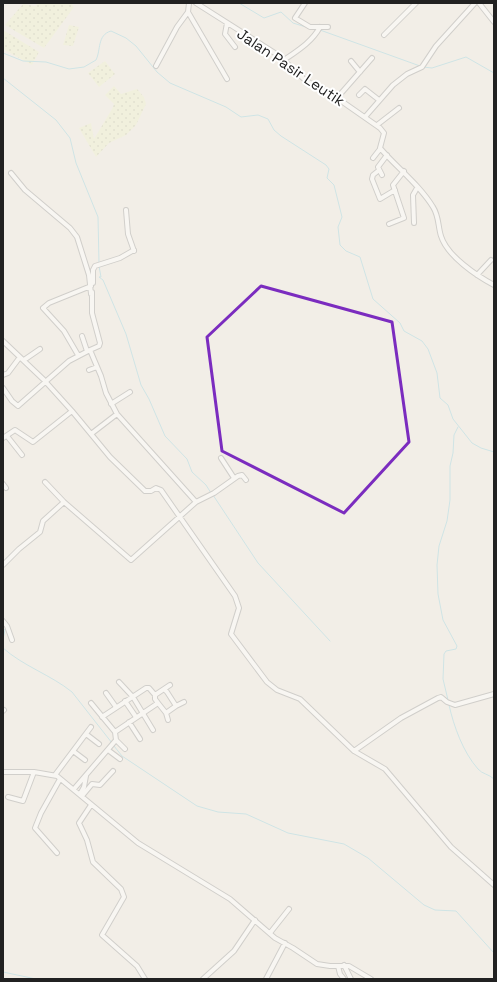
<svg xmlns="http://www.w3.org/2000/svg" width="497" height="982" font-family="'Space Grotesk',sans-serif">
	<style>
		.farmland { fill: url(#farmland-dots) }
		.lines { fill: none; stroke-linecap: round; stroke-linejoin: round }
		.stream { stroke: #a4d7e3; stroke-width: 1 }
		.minor-casing { stroke: #a8a8a8; stroke-width: 6 }
		.minor { stroke: #fff; stroke-width: 4 }
		.marked { fill: none; stroke: #7b2cbf; stroke-width: 3; stroke-linejoin: round }
		.labels { text-anchor: middle; dominant-baseline: central; stroke-width: 4; stroke-linejoin: round; paint-order: stroke }
		.street-label { font-size: 15px; fill: #212121; stroke: #fff }
	</style>
	<defs>
		<pattern id="farmland-dots" width="8" height="8" patternUnits="userSpaceOnUse"><rect width="8" height="8" fill="#f0f2d1"/><path d="M2 2h.1M6 6h.1" fill="none" stroke="#cecfb3" stroke-width="1.8" stroke-linecap="round"/></pattern>
	</defs>
	<rect width="100%" height="100%" fill="#f2eee7"/>
	<!-- farmland -->
	<path class="farmland" d="M37,3H71L74,7L44,48L5,25L23,4L36,6Z
		M69,25L79,27L73,46L63,45Z
		M3,30L39,52L32,65L3,49Z
		M105,61L115,74L99,87L88,73Z
		M114,86L121,94L137,89L144,97L146,104L136,125L126,135L109,143L96,157L79,128L91,123L94,139L112,109L114,104L105,95Z"/>
	<g class="lines">
		<!-- stream -->
		<path class="stream" d="M239,3L264,18L281,12L293,23L309,28
			M320,30L420,66
			M3,53L23,61L46,62L69,69L84,67L96,60C101,50 97,35 111,31L126,38L136,46L157,72L170,83L226,107L241,117L258,115L268,119L274,130L281,136L326,165L329,169L327,178L334,185L342,217L338,227L340,245L346,251L360,257L373,299L400,323L404,331L422,341L428,349L437,373L440,398L448,405L453,419L472,443L481,448L494,452
			M423,67L432,68L466,57L494,73
			M3,78L56,120L70,138L76,163L98,217L99,263
			M99,266L101,277H99L103,280L126,334L141,385L149,399L165,436L187,459L192,472L206,485L211,493
			M213,495L258,563L330,641
			M3,628L5,630L3,639
			M3,648C23,666 51,675 72,692L112,743
			M448,700L443,679L444,654L446,651L456,649L457,646L443,620L438,594L437,565L439,546L447,521L450,500V466L453,453L454,435L458,427
			M449,705C454,727 463,752 478,769C482,774 489,774 494,779
			M114,746L122,756L197,806L218,812L246,814L288,833L344,844L368,858L424,905L435,910L456,911L494,953
			M3,972L36,979"/>
		<!-- minor casing -->
		<g class="minor-casing">
			<path id="minor" d="M189,3L188,12L227,79
				M196,3L278,55L305,80L337,98L380,128L384,133L380,148C397,168 419,184 433,207C439,216 438,227 441,236C447,256 477,276 494,285
				M305,3L295,18L310,27H328
				M479,3L494,22
				M227,23L225,34L235,47
				M384,35L416,3
				M284,60C297,51 312,42 320,27
				M351,61L360,72
				M156,66L177,27L188,12
				M359,95L365,89L379,100
				M337,98L372,58
				M365,117L393,85L407,74L422,67L436,46L475,3
				M377,125L399,108
				M373,158L380,149
				M378,171L373,175L372,179L380,199L395,190
				M11,173L25,190L70,228L77,237L89,275L91,294
				M382,175L378,167L387,155
				M126,210L128,234L134,251
				M414,223L413,195L417,188
				M389,224L404,218L393,185L404,171
				M477,275L491,260
				M93,283V270L95,266L120,258L134,250
				M82,336L87,351
				M3,341L44,380L72,411L110,457L145,491H151L156,488L161,490L235,596L239,608L231,634L267,682L277,690L300,699L354,751L385,769L451,847L494,885
				M90,350L99,346L100,343L92,313V292
				M78,355L64,331L43,308L49,303L91,286
				M24,360L40,349
				M89,370L97,367
				M3,375L8,373L20,357
				M3,388L12,401L18,406L69,361L90,350L101,376L106,393L117,414L196,502
				M111,404L130,392
				M91,434L117,414
				M7,436L22,455
				M3,438L15,430L33,442L72,411
				M221,458L234,478
				M45,482L64,502L131,560L196,502L214,493L238,476L242,475L246,480
				M3,484L6,488
				M3,565L19,549L40,532L43,521L64,502
				M3,621L7,626L12,640
				M119,682L133,697L153,730
				M164,689L170,685
				M106,693L116,707
				M125,701L136,717
				M91,703L115,732L158,703L166,713L176,706L167,692L164,689L155,695V699L158,703
				M176,706L184,702
				M3,711L4,710
				M166,713L168,720
				M102,717L146,688H149L155,695
				M129,722L140,739
				M86,734L99,744
				M116,740L125,749
				M108,750L120,759
				M73,751L85,760
				M354,751L401,718L438,698L441,697L447,702L455,705L494,694
				M3,772H34L57,776L138,843L230,899L275,938L293,948L317,964L330,966H349L371,979
				M55,775L91,727
				M74,789L116,740L115,732
				M80,794L84,787L86,776
				M82,796L92,784L100,785L113,771
				M8,797L23,801L34,772
				M91,805L79,823L87,840L93,862L121,889L124,897L102,935L137,966L145,979
				M57,853L35,828L41,813L60,779
				M270,933L289,909
				M344,965L351,979
				M338,966L340,974L344,979
				M203,979L234,951L255,920
				M266,979L285,943"/>
		</g>
		<!-- minor -->
		<use href="#minor" class="minor"/>
	</g>
	<!-- marked area -->
	<path d="M0 0H497V982H0ZM261,286L392,322L409,442L344,513L222,451L207,337Z" fill="#f2eee7" fill-opacity=".55" fill-rule="evenodd"/>
	<path class="marked" d="M261,286L392,322L409,442L344,513L222,451L207,337Z"/>
	<g class="labels">
		<!-- street labels -->
		<g class="street-label">
			<text transform="translate(291 67) rotate(34)">Jalan Pasir Leutik</text>
		</g>
	</g>
	<!-- border -->
	<rect width="497" height="982" fill="none" stroke="#212121" stroke-width="8"/>
</svg>
